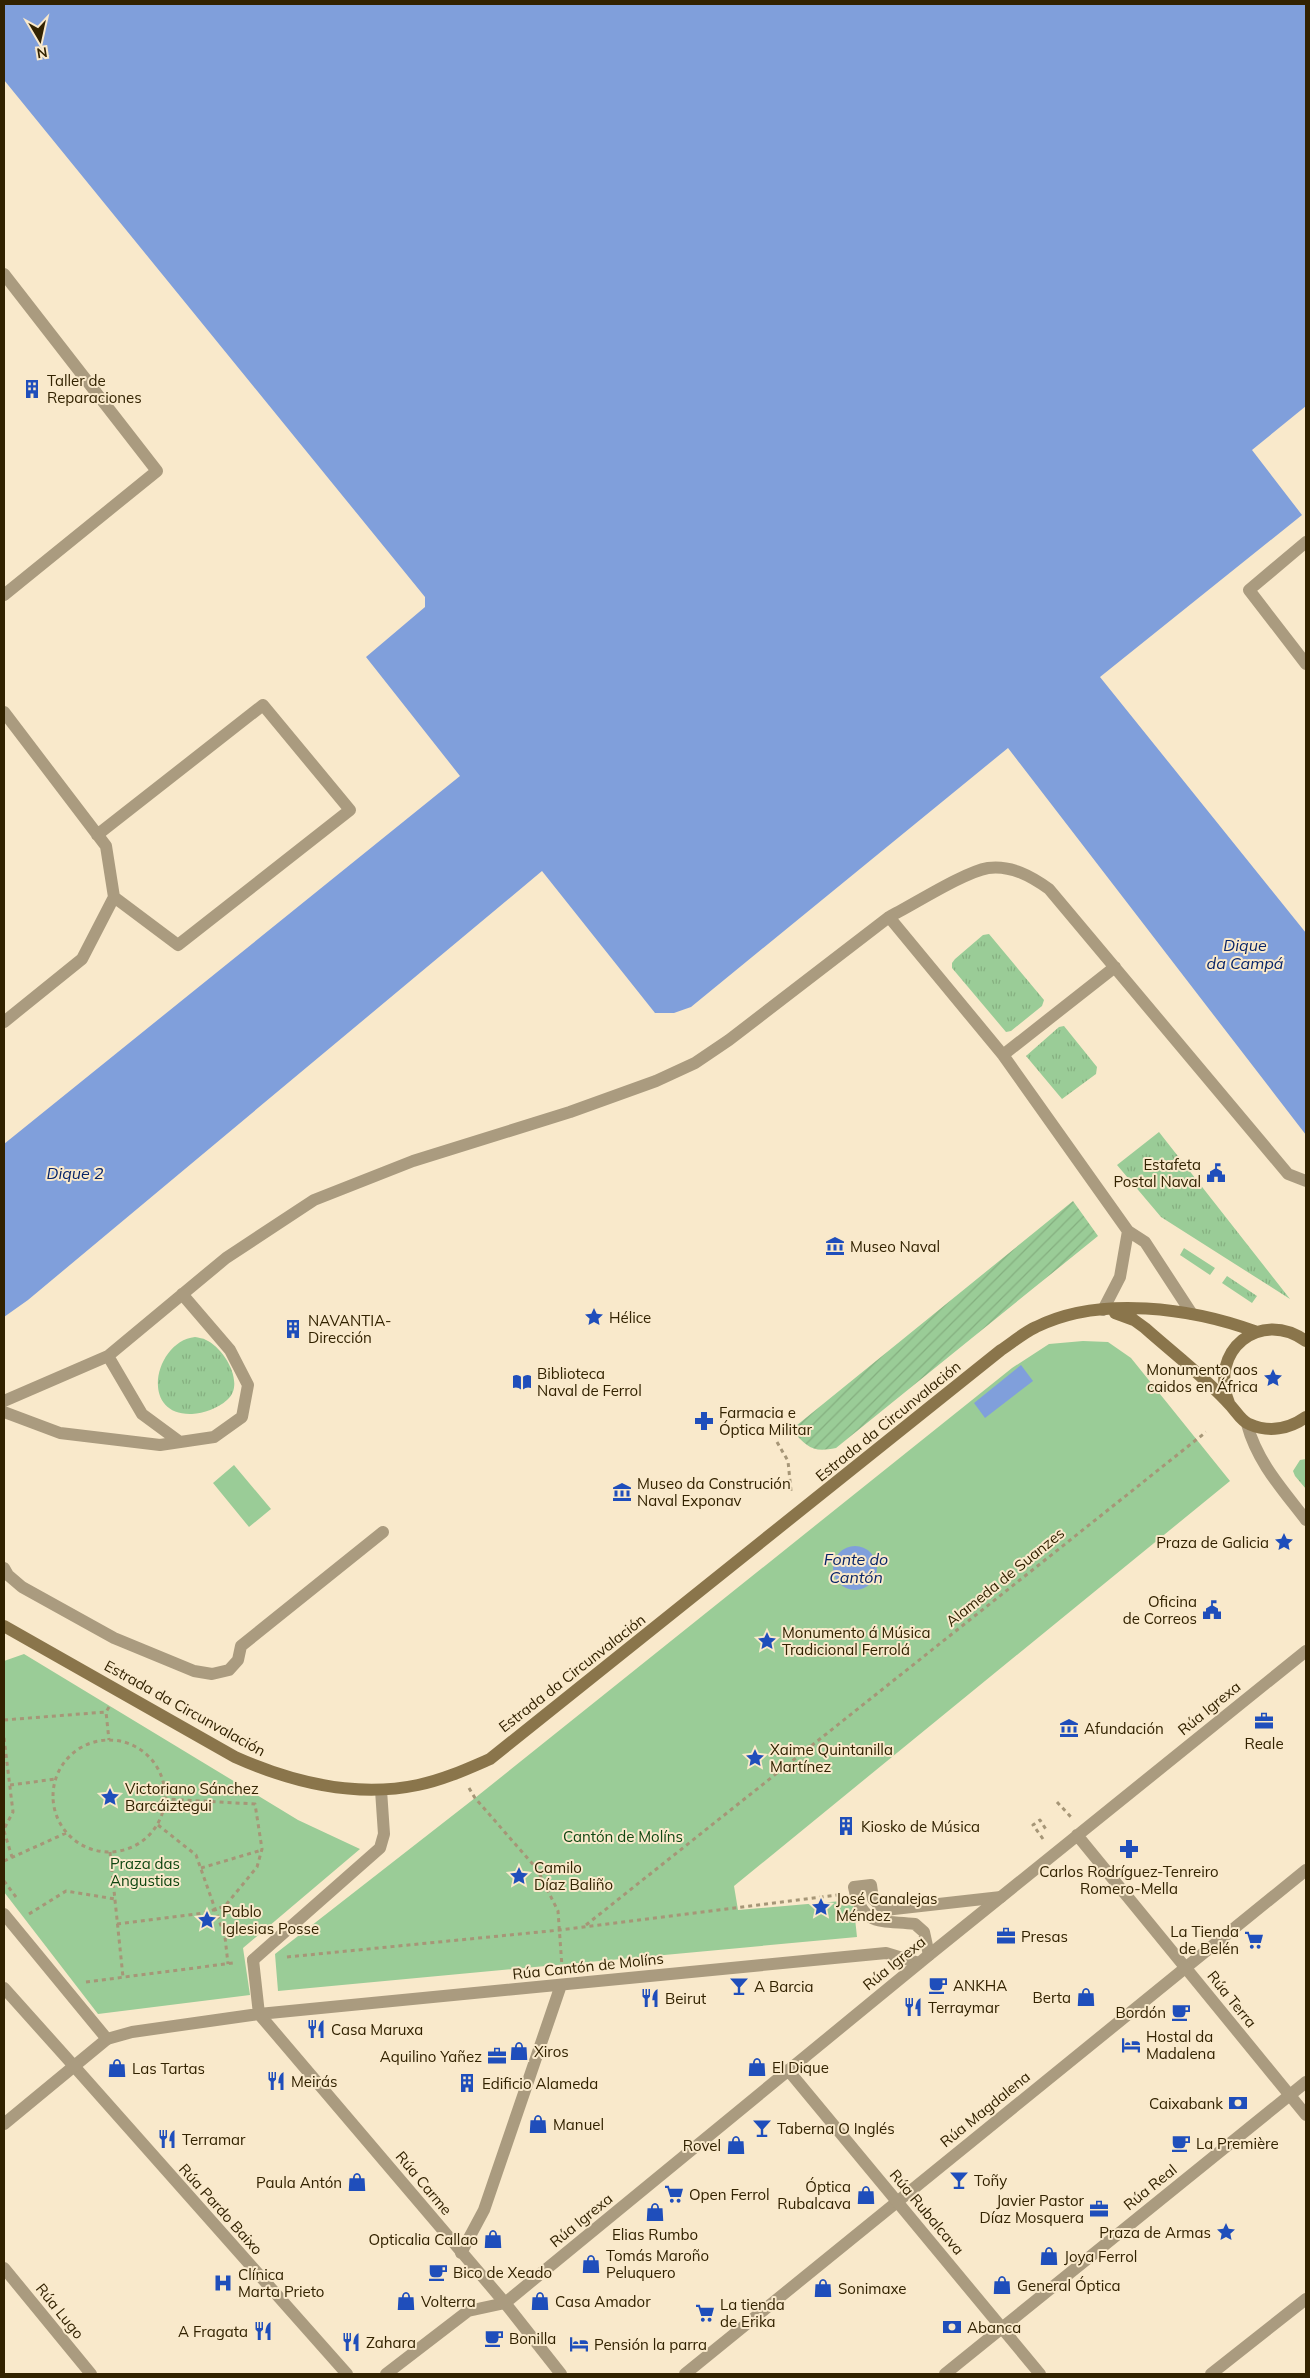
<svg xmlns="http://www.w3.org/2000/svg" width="1310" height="2378" font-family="Mulish,sans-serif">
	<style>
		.grass { fill: url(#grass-tufts) }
		.park { fill: #9acc97 }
		.garden { fill: url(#garden-furrows) }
		.water { fill: #809fdb }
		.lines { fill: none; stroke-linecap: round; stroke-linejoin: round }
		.path { stroke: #a69677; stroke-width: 3; stroke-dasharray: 4 4; stroke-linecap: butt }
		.service { stroke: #aa9b7f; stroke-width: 12 }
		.pedestrian { stroke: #aa9b7f; stroke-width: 12 }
		.minor { stroke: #aa9b7f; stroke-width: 12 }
		.secondary { stroke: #8a754b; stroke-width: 12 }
		.labels { text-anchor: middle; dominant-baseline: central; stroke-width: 4; stroke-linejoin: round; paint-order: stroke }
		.poi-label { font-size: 15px; fill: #322200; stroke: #f9e9cb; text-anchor: start }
		.street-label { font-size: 15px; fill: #322200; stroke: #f9e9cb }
		.park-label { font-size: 15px; fill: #0e4510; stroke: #f9e9cb }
		.water-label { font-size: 16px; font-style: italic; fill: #072468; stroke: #f9e9cb }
	</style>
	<defs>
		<pattern id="grass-tufts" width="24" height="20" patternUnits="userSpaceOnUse" patternTransform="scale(1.25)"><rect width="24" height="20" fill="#9acc97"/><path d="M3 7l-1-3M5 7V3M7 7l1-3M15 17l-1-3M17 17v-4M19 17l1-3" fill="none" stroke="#85af80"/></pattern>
		<pattern id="garden-furrows" width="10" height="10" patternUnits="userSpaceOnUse" patternTransform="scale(1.25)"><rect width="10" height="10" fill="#9acc97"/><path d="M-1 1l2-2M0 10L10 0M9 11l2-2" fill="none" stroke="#85af80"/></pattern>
	</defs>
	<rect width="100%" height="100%" fill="#f9e9cb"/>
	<!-- grass -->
	<path class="grass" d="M989,934L1044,1000L1042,1006L1011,1031L1006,1032L952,968V963L955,959L983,935Z
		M1064,1026L1097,1067L1096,1074L1062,1099L1026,1056L1059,1027Z
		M1159,1132L1290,1299L1161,1217L1117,1165Z
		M1184,1248L1215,1268L1210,1275L1180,1255Z
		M1227,1276L1257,1296L1252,1303L1222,1283Z
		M195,1337C199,1338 203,1338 206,1340C224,1348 246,1384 227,1400C217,1409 204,1413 192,1414C138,1416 155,1341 195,1337Z
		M1306,1459V1489L1295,1476L1293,1471L1300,1460Z"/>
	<!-- park -->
	<path class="park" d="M1083,1341L1108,1342L1131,1358L1230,1481L734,1886L738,1910L853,1900L857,1937L278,1991L275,1954L475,1798L1012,1368L1049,1344Z
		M234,1465L271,1509L249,1527L213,1483Z
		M24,1654L298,1820L360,1849L243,1948L250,1995L98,2014L4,1892V1661Z"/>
	<!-- garden -->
	<path class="garden" d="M1073,1201L1098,1236L836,1448C812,1453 808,1447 791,1430Z"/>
	<!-- water -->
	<path class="water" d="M4,4H1306V406L1252,450L1302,515L1100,677L1306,933V1135L1008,748L691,1007L674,1013H655L542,871L28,1300L4,1317V1144L460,776L366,657L425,607V597L4,80Z
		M1021,1365L1033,1381L985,1418L974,1403Z
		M833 1568a22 22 0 1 1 44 0a22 22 0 1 1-44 0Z"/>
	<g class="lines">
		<!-- path -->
		<path class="path" d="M777,1442L788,1461L791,1491
			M109,1707L106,1712L109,1740
			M4,1720L106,1712
			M4,1738L13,1812L4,1829
			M53 1796a56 56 0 1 1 112 0a56 56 0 1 1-112 0Z
			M10,1785L56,1779
			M469,1788L475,1798L537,1869L558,1911L562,1967
			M1057,1802L1071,1817
			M158,1825L196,1855L225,1937L228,1964
			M4,1831L12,1857
			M1043,1839L1033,1825L1040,1820L1047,1831
			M110,1852L123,1977
			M4,1861L66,1833
			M201,1868L262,1850
			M4,1881L16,1897
			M29,1914L66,1891L115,1899
			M117,1924L204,1913L225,1906L257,1867L262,1849L255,1804L166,1799
			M586,1925L1206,1432
			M287,1957L560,1930L837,1895
			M86,1982L233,1963"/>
		<!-- service -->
		<path class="service" d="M4,274L157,471L4,595
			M1306,542L1249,590L1306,664
			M4,712L106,846L114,897L82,959L4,1022
			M97,835L263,705L350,810L178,945L114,897
			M1003,1055L1115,967
			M1103,1310L1120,1277L1128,1231
			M1192,1314L1145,1242L1128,1231L1003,1055L889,917C913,905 964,872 988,868C1011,865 1031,876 1049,889L1288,1174L1306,1181
			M108,1356L142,1414L180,1442
			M4,1401L108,1356L226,1258L314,1200L413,1161L570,1112L656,1081L695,1063L729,1040L889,917
			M4,1412L60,1433L160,1445L214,1437L242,1417L248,1385L230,1350L182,1294
			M4,1568L8,1575L22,1587L114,1638L194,1671L212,1674L229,1670L238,1660L241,1646L383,1532
			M929,1955L924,1932L915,1924C883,1920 862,1928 854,1887L871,1885L873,1899L885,1910L1001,1897"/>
		<!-- pedestrian -->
		<path class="pedestrian" d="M253,1960L259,2014
			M259,2014L505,2303
			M107,2039L132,2032L259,2014L886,1953L919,1963
			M73,2065L347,2374
			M461,2253L484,2210L561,1985
			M685,2374L1306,1870
			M945,2374L1306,2082
			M1211,2374L1306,2299"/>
		<!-- minor -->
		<path class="minor" d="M1247,1424C1257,1462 1283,1490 1306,1520
			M1077,1835L1306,2115
			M4,1914L107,2039L4,2124
			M253,1960L380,1848L384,1834L381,1790
			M4,1988L73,2065
			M788,2070L1040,2374
			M4,2268L91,2374
			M505,2303L561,2374
			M386,2374L468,2311L505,2303L929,1955L1306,1651"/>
		<!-- secondary -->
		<path class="secondary" d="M1115,1313L1134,1320L1145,1328C1173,1353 1205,1377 1230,1405C1236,1411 1241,1421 1249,1424C1269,1433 1289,1429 1306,1417
			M1229,1403C1208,1351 1260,1308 1306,1341
			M4,1626L235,1757C291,1782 356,1798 418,1785C443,1780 467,1769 490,1759L1001,1350C1012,1343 1023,1333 1036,1327C1100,1295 1192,1308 1257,1332"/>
	</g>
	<!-- icons -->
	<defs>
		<g id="building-bare" transform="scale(1.5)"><path d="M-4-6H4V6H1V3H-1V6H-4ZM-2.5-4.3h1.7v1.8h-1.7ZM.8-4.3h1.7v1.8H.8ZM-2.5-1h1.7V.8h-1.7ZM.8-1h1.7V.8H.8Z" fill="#1f4ebb" stroke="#f9e9cb" stroke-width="2.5" paint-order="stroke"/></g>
		<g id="civic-bare" transform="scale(1.5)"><path d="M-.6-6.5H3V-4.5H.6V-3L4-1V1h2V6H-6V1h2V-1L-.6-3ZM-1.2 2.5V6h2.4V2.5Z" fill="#1f4ebb" stroke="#f9e9cb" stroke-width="2.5" paint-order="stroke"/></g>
		<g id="museum-bare" transform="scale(1.5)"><path d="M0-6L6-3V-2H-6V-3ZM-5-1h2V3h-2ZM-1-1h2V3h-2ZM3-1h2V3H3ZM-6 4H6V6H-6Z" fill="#1f4ebb" stroke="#f9e9cb" stroke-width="2.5" paint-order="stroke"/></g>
		<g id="sight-bare" transform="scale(1.5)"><path d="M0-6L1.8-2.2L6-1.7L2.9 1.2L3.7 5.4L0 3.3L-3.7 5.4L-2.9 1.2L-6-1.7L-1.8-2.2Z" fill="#1f4ebb" stroke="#f9e9cb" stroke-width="2.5" paint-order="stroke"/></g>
		<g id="library-bare" transform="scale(1.5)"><path d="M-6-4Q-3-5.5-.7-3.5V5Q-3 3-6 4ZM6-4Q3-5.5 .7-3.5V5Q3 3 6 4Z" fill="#1f4ebb" stroke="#f9e9cb" stroke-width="2.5" paint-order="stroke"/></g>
		<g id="pharmacy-bare" transform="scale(1.5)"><path d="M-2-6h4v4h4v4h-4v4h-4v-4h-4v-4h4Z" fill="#1f4ebb" stroke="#f9e9cb" stroke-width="2.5" paint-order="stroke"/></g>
		<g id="office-bare" transform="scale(1.5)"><path d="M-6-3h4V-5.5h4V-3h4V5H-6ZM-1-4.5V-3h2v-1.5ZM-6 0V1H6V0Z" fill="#1f4ebb" stroke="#f9e9cb" stroke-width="2.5" paint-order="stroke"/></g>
		<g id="supermarket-bare" transform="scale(1.5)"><path d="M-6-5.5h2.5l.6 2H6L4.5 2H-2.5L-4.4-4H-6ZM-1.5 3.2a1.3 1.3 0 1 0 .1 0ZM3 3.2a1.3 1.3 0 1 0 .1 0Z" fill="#1f4ebb" stroke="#f9e9cb" stroke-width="2.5" paint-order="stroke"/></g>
		<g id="cafe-bare" transform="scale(1.5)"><path d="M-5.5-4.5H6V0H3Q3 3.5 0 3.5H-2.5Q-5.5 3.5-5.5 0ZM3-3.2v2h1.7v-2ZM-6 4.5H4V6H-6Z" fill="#1f4ebb" stroke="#f9e9cb" stroke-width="2.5" paint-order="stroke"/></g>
		<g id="bar-bare" transform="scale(1.5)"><path d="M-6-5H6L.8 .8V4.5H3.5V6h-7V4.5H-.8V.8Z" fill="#1f4ebb" stroke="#f9e9cb" stroke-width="2.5" paint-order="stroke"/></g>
		<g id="shop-bare" transform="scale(1.5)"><path d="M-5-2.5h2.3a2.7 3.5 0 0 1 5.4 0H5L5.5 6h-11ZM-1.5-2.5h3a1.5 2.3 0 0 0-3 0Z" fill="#1f4ebb" stroke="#f9e9cb" stroke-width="2.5" paint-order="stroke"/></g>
		<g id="restaurant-bare" transform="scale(1.5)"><path d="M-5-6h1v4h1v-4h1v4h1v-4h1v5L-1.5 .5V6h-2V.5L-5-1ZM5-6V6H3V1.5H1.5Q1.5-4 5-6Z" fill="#1f4ebb" stroke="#f9e9cb" stroke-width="2.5" paint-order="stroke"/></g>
		<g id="hotel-bare" transform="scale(1.5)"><path d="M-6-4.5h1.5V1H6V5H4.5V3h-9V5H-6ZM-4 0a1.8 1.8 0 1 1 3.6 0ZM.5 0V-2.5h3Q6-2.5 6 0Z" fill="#1f4ebb" stroke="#f9e9cb" stroke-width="2.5" paint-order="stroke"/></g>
		<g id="bank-bare" transform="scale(1.5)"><path d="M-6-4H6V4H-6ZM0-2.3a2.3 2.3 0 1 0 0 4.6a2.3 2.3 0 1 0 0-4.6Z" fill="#1f4ebb" stroke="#f9e9cb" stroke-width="2.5" paint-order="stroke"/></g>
		<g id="hospital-bare" transform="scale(1.5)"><path d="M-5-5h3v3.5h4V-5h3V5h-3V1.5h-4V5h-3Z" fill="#1f4ebb" stroke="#f9e9cb" stroke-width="2.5" paint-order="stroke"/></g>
	</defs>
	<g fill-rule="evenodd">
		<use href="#building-bare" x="32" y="389"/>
		<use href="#civic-bare" x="1216" y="1173"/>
		<use href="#museum-bare" x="835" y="1246"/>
		<use href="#sight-bare" x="594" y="1317"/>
		<use href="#building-bare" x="293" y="1329"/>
		<use href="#sight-bare" x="1273" y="1378"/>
		<use href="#library-bare" x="522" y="1382"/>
		<use href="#pharmacy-bare" x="704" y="1421"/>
		<use href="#museum-bare" x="622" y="1492"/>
		<use href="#sight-bare" x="1284" y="1542"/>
		<use href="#civic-bare" x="1212" y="1610"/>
		<use href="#sight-bare" x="767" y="1641"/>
		<use href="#office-bare" x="1264" y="1721"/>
		<use href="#museum-bare" x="1069" y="1728"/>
		<use href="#sight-bare" x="755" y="1758"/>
		<use href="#sight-bare" x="110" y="1797"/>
		<use href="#building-bare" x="846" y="1826"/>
		<use href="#pharmacy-bare" x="1129" y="1849"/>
		<use href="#sight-bare" x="519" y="1876"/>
		<use href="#sight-bare" x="821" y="1907"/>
		<use href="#sight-bare" x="207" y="1920"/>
		<use href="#office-bare" x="1006" y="1936"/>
		<use href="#supermarket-bare" x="1254" y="1940"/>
		<use href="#cafe-bare" x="938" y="1985"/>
		<use href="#bar-bare" x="739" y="1986"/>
		<use href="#shop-bare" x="1086" y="1997"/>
		<use href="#restaurant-bare" x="650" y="1998"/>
		<use href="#restaurant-bare" x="913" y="2007"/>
		<use href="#cafe-bare" x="1181" y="2012"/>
		<use href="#restaurant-bare" x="316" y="2029"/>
		<use href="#hotel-bare" x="1131" y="2045"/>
		<use href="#shop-bare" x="519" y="2051"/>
		<use href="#office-bare" x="497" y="2056"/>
		<use href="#shop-bare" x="757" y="2067"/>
		<use href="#shop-bare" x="117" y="2068"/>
		<use href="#restaurant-bare" x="276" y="2081"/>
		<use href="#building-bare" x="467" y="2083"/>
		<use href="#bank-bare" x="1238" y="2103"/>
		<use href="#shop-bare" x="538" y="2124"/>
		<use href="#bar-bare" x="762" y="2128"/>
		<use href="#restaurant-bare" x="167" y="2139"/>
		<use href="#cafe-bare" x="1181" y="2143"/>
		<use href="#shop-bare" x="736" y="2145"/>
		<use href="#bar-bare" x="959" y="2180"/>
		<use href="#shop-bare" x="357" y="2182"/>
		<use href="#supermarket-bare" x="674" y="2194"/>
		<use href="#shop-bare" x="866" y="2195"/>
		<use href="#office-bare" x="1099" y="2209"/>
		<use href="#shop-bare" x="655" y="2212"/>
		<use href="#sight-bare" x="1226" y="2232"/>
		<use href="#shop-bare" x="493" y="2239"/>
		<use href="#shop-bare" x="1049" y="2256"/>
		<use href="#shop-bare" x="591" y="2264"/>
		<use href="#cafe-bare" x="438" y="2272"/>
		<use href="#hospital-bare" x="223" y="2283"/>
		<use href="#shop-bare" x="1002" y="2285"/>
		<use href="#shop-bare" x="823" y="2288"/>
		<use href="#shop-bare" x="406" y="2301"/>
		<use href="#shop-bare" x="540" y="2301"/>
		<use href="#supermarket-bare" x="705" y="2313"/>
		<use href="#bank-bare" x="952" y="2327"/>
		<use href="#restaurant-bare" x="263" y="2331"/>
		<use href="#cafe-bare" x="494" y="2338"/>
		<use href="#restaurant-bare" x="351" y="2342"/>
		<use href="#hotel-bare" x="579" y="2344"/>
	</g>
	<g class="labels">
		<!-- poi labels -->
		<g class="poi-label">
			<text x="47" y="380">Taller de<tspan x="47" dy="17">Reparaciones</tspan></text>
			<text x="1201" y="1164" text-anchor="end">Estafeta<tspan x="1201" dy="17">Postal Naval</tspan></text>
			<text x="850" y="1246">Museo Naval</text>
			<text x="609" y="1317">Hélice</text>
			<text x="308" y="1320">NAVANTIA-<tspan x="308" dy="17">Dirección</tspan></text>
			<text x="1258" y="1369" text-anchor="end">Monumento aos<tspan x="1258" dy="17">caidos en África</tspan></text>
			<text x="537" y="1373">Biblioteca<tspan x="537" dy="17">Naval de Ferrol</tspan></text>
			<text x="719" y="1412">Farmacia e<tspan x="719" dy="17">Óptica Militar</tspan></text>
			<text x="637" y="1483">Museo da Construción<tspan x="637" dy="17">Naval Exponav</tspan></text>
			<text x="1269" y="1542" text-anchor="end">Praza de Galicia</text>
			<text x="1197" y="1601" text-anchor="end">Oficina<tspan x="1197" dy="17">de Correos</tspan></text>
			<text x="782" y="1632">Monumento á Música<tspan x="782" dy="17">Tradicional Ferrolá</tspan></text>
			<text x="1084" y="1728">Afundación</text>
			<text x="1264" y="1743" text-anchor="middle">Reale</text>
			<text x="770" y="1749">Xaime Quintanilla<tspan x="770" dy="17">Martínez</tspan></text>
			<text x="125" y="1788">Victoriano Sánchez<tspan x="125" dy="17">Barcáiztegui</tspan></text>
			<text x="861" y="1826">Kiosko de Música</text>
			<text x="534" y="1867">Camilo<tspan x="534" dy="17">Díaz Baliño</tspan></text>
			<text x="1129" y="1871" text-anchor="middle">Carlos Rodríguez-Tenreiro<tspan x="1129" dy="17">Romero-Mella</tspan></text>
			<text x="836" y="1898">José Canalejas<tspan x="836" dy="17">Méndez</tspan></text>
			<text x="222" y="1911">Pablo<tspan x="222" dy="17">Iglesias Posse</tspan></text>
			<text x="1239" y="1931" text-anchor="end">La Tienda<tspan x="1239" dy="17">de Belén</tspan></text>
			<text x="1021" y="1936">Presas</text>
			<text x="953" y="1985">ANKHA</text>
			<text x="754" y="1986">A Barcia</text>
			<text x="1071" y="1997" text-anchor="end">Berta</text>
			<text x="665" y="1998">Beirut</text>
			<text x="928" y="2007">Terraymar</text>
			<text x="1166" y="2012" text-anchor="end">Bordón</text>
			<text x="331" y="2029">Casa Maruxa</text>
			<text x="1146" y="2036">Hostal da<tspan x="1146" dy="17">Madalena</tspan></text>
			<text x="534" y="2051">Xiros</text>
			<text x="482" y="2056" text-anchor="end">Aquilino Yañez</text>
			<text x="772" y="2067">El Dique</text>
			<text x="132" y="2068">Las Tartas</text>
			<text x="291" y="2081">Meirás</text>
			<text x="482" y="2083">Edificio Alameda</text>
			<text x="1223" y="2103" text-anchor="end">Caixabank</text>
			<text x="553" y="2124">Manuel</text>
			<text x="777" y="2128">Taberna O Inglés</text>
			<text x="182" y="2139">Terramar</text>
			<text x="1196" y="2143">La Première</text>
			<text x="721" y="2145" text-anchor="end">Rovel</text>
			<text x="974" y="2180">Toñy</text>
			<text x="342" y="2182" text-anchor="end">Paula Antón</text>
			<text x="851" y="2186" text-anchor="end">Óptica<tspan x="851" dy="17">Rubalcava</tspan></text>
			<text x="689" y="2194">Open Ferrol</text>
			<text x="1084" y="2200" text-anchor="end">Javier Pastor<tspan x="1084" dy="17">Díaz Mosquera</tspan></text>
			<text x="1211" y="2232" text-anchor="end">Praza de Armas</text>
			<text x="655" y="2234" text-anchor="middle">Elias Rumbo</text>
			<text x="478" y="2239" text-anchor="end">Opticalia Callao</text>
			<text x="606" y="2255">Tomás Maroño<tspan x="606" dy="17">Peluquero</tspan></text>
			<text x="1064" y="2256">Joya Ferrol</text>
			<text x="453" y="2272">Bico de Xeado</text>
			<text x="238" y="2274">Clínica<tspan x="238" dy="17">Marta Prieto</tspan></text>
			<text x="1017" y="2285">General Óptica</text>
			<text x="838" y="2288">Sonimaxe</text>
			<text x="421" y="2301">Volterra</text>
			<text x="555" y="2301">Casa Amador</text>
			<text x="720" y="2304">La tienda<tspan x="720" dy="17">de Erika</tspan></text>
			<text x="967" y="2327">Abanca</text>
			<text x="248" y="2331" text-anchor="end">A Fragata</text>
			<text x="509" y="2338">Bonilla</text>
			<text x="366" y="2342">Zahara</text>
			<text x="594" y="2344">Pensión la parra</text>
		</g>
		<!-- street labels -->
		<g class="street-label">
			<text transform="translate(888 1421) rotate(-39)">Estrada da Circunvalación</text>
			<text transform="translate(1005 1577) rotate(-39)">Alameda de Suanzes</text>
			<text transform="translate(572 1673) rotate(-38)">Estrada da Circunvalación</text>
			<text transform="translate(185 1708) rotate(29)">Estrada da Circunvalación</text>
			<text transform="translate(1209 1708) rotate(-39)">Rúa Igrexa</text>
			<text transform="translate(894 1963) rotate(-39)">Rúa Igrexa</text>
			<text transform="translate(588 1966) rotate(-6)">Rúa Cantón de Molíns</text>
			<text transform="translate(1232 1999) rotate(51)">Rúa Terra</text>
			<text transform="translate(985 2109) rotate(-39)">Rúa Magdalena</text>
			<text transform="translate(424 2183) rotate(50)">Rúa Carme</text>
			<text transform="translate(1150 2187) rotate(-39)">Rúa Real</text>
			<text transform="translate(221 2209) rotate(48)">Rúa Pardo Baixo</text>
			<text transform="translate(927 2212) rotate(50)">Rúa Rubalcava</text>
			<text transform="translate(581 2220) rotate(-39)">Rúa Igrexa</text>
			<text transform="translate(60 2311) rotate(51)">Rúa Lugo</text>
		</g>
		<!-- park labels -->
		<g class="park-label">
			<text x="623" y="1836">Cantón de Molíns</text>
			<text x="145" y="1863">Praza das<tspan x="145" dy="17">Angustias</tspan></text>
		</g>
		<!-- water labels -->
		<g class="water-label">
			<text x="1245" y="945">Dique<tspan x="1245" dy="18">da Campá</tspan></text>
			<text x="75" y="1173">Dique 2</text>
			<text x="856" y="1559">Fonte do<tspan x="856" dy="18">Cantón</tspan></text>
		</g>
	</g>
	<!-- border -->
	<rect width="1310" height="2378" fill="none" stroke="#322200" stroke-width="10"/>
	<!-- north arrow -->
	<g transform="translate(40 40) rotate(171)" stroke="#f9e9cb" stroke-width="4" paint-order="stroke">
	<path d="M0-4L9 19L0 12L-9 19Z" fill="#322200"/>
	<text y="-8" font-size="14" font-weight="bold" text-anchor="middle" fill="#322200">N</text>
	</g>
</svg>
